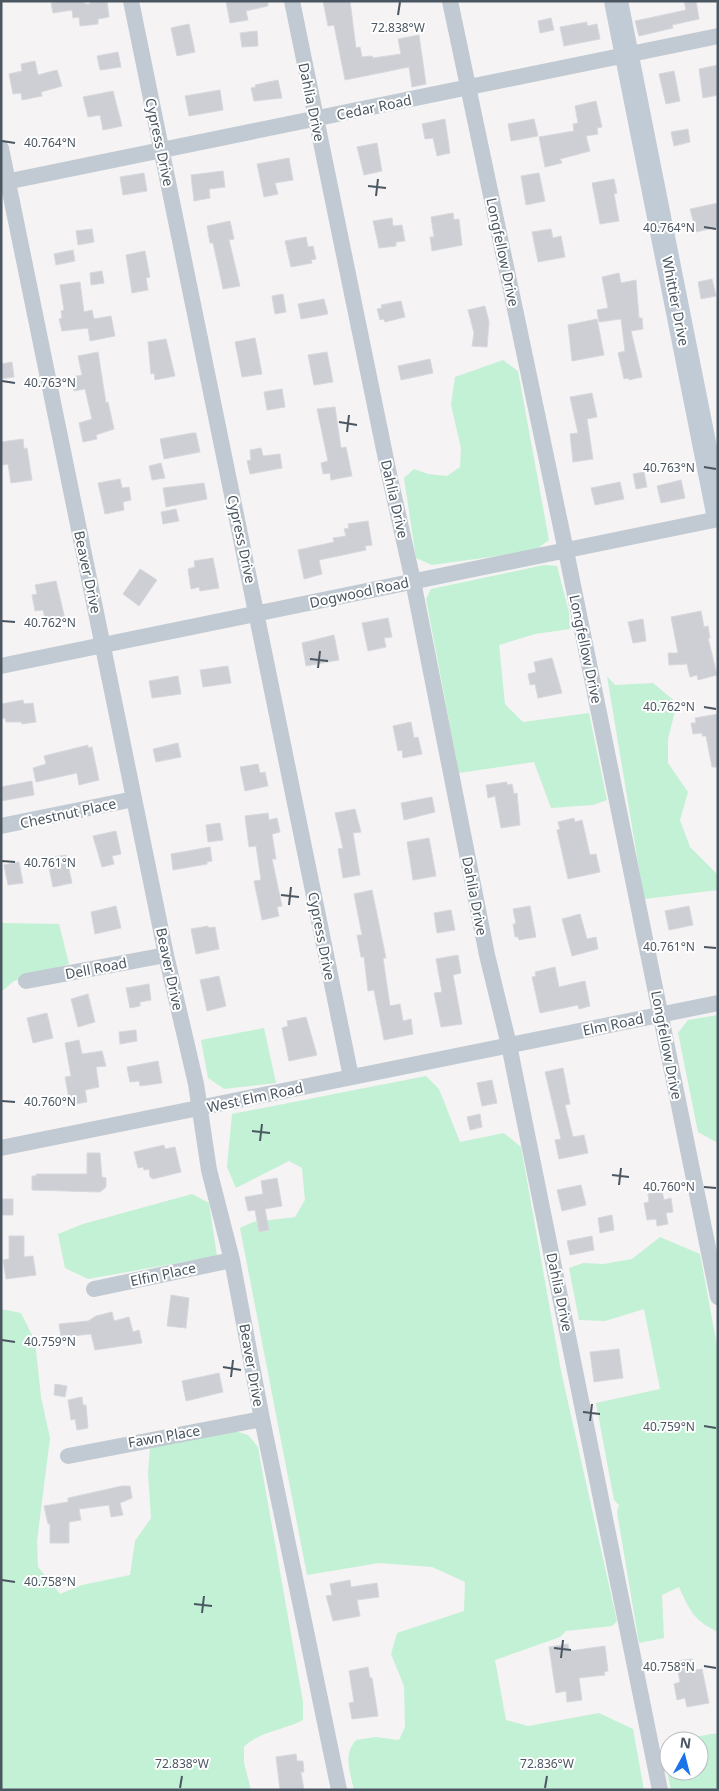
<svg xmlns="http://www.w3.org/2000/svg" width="719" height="1791" font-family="'Noto Sans',sans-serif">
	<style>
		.green { fill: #c3f1d5 }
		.building { fill: #cdcfd5; stroke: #d7d9de }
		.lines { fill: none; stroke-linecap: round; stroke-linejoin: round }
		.street { stroke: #c1cad2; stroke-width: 16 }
		.secondary { stroke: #c1cbd6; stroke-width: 24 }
		.ticks { fill: none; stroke: #4a5661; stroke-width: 2 }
		.labels { text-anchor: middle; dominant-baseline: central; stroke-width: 4; stroke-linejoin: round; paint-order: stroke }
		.street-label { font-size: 14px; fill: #4a5661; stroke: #fff }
		.ticks-label { font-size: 12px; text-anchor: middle; fill: #4a5661; stroke: #fff; stroke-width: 4; stroke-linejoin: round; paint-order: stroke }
	</style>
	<rect width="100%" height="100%" fill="#f5f3f3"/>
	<!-- green -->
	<path class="green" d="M503,360L518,371L549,540L534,551L432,565L416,558L404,478L414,469L428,474L447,476L460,467L461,448L451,405L455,377Z
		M544,565L557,566L569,612L570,629L535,634L499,645L505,704L523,722L589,713L607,800L593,805L551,808L534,762L459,773L426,599L431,589Z
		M607,676L615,685L653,683L677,703L668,739V763L688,792L680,820L690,847L718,875V890L644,899Z
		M1,923L59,924L69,964L14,981L1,992Z
		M718,1015V1143L698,1132L678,1033L688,1020Z
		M264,1028L276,1083L224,1089L208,1078L201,1040Z
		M426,1076L439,1089L460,1142L504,1133L521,1147L561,1371L617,1621L612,1626L566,1631L560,1637L495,1660L506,1720L528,1726L599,1713L633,1729L644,1790H354C350,1772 343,1755 356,1740L376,1737L399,1740L405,1727L404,1686L391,1654L397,1633L464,1611L465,1582L432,1567L379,1563L307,1575L240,1228L253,1222L295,1217L305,1200L302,1168L289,1161L236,1188L227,1167L232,1114Z
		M192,1194L209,1203L217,1256L88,1279L65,1268L58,1234L83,1224Z
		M660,1237L700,1254L718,1351V1634L716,1631C692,1619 690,1610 679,1587L662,1595L664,1638L639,1643L617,1512L619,1505L614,1500L596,1403L660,1389L644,1309L605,1321L579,1320L569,1268L583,1263L603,1264L632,1259Z
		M1,1309L21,1313L35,1341L41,1397L50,1438L37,1541L38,1567L60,1594L82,1585L130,1575L135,1541L151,1518L148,1473L150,1448L235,1431L248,1435L258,1447L303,1702V1720C284,1730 258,1732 244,1747V1763L251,1790H1Z
		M718,1733V1790H671L662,1747L669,1742V1771H699V1741H670Z"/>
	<!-- building -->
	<path class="building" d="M60,1H84L85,4H90V1H107L109,17L98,19V24L80,26L79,17L73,18L72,10L53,13L51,3Z
		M226,1H268V6L246,11L248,20L230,23Z
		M323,1H350L356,48L360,47L362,57L372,56L373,58L401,54L398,39L419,35L426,84L412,87L409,67L345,80L334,25L328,26Z
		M684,1H696L699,19L672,25L673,28L639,36L635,21L686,10Z
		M551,18L554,30L540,33L538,21Z
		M587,22V26L597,24L600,39L564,46L560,27Z
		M189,24L195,52L177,56L171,28Z
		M257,31L258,46L242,47L240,33Z
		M118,52L121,67L100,70L97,56Z
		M35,61L38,75L57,70L62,86L41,92L42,96L22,100L21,93L13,94L9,74L22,71L21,64Z
		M718,65V95L703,98L699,69Z
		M674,71L680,101L666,104L659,74Z
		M278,80L282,98L254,101L251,88L256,87L255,85Z
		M220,90L223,110L189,116L185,96Z
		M113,91L122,126L103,130L100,115L88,117L83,97Z
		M596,101L602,127L597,128L598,134L586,136L590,151L560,159L562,163L545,167L539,137L574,131L573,124L578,123L575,106Z
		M445,119L450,153L437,156L433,138L425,139L422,124Z
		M534,119L538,136L511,141L508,124Z
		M688,129L690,142L674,146L671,132Z
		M377,143L382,171L364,175L357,147Z
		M289,158L293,180L275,183L278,194L264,197L257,164Z
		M223,171L225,187L209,189L210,198L194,201L191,175Z
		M144,173L147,191L123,195L120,177Z
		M539,173L545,201L526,205L521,176Z
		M614,179L617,193L614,194L619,221L600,224L592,183Z
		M718,203V227L696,232L690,209Z
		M453,213L454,220L459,219L462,245L432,251L430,237H434L431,217Z
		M392,218L393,226L402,225L405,241L396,242V246L379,248L373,221Z
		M230,221L234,239L229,240L240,286L223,289L213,243H210L207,226Z
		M92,229L94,242L78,245L76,231Z
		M551,229L553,238L561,236L565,257L538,262L532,232Z
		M306,237L308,247L313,246L316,259L311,260L312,263L291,267L285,241Z
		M73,250L75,261L56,265L54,254Z
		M145,251L150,277L146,278L148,290L132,293L126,255Z
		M102,271L104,283L91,285L90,273Z
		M619,273L621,283L636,280L639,318H642L643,329L631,331L642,377L629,380L628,378L624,379L618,353L625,351L621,319L599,322L597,310L608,308L602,277Z
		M712,279L716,296L701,299L698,282Z
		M80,282L84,312L92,310L94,319L111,316L115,336L90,341L88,328L62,331L59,319L62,318L61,311L64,310L60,285Z
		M283,294L286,312L275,314L272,296Z
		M324,299L328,314L301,319L298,304Z
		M401,301L405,317L385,322L384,319L380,320L377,309L382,308L381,305Z
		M485,306L489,322L487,347L472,346L474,333L468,310Z
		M597,319L604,355L572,361L568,325Z
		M255,338L262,374L242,377L235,342Z
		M166,339L175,376L155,380L154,373L151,374L148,342Z
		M98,352L106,403L108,402L114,429L96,435L97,439L83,442L79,423L92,419L85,389L74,391L72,377L82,375L78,356Z
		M327,352L333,382L314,385L308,355Z
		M430,359L433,373L401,380L398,366Z
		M12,362L14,377L1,379V364Z
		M282,389L285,407L267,410L264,392Z
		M592,393L597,417L587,419L593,459L573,462L570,434L578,433L570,397Z
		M335,407L341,448L346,447L352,476L331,480L330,473L323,474L321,463L328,461L317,409Z
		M192,433H196L200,452L164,459L160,439Z
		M23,439L24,449L27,448L32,480L11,483L8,464L3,465L1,442Z
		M261,448L263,456L280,454L282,468L250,474L247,461L251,460L250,450Z
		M161,463L165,478L152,480L149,466Z
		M644,472L647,487L636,489L633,474Z
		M120,479L122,488L129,487L131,500L123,502L124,510L105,514L98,483Z
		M681,480L685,498L661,503L657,486Z
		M620,482L624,499L595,505L591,488Z
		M204,483L207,499L166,507L163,488Z
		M176,509L179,521L163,524L161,512Z
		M368,521L372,545L365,546L366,550L319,560L322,574L304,579L298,550L334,542L333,538L346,536L344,529L349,528L348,524Z
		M213,558L219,588L200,591L199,587L191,589L188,569L195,567L194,561Z
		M140,569L157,580L139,606L123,594Z
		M56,581L65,619L46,623L43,610L35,611L32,595L37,594L35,585Z
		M701,611L704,627L708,626L710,638H708L717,675L698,680L697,675L690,677L687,664L669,665L668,653H678L671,617Z
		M388,618L392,637L384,638L386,647L368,651L362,623Z
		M643,619L646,641L633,643L628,622Z
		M334,635L339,660L306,666L302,643Z
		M552,658L562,693L538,698L535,684L530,685L528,674L536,672L534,662Z
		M228,666L231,683L203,687L200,670Z
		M178,676L181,694L152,698L149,681Z
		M23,700L24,704L33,703L36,722L22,724L21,722H6L5,718L1,719V704Z
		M718,714V767H712L706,736H702V733L693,734L691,723H696L695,718Z
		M411,722L414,738L418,737L422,754L403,758L402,750L398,751L393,726Z
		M178,743L181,757L156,762L153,749Z
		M88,745V748L92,747L99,780L79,785L77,773L36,782L33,768L46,764L44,756Z
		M258,764L260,773L265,772L268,786L245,791L240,767Z
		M32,781L34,795L1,801V787Z
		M507,782V785L512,784L514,794L517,793L520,825L501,828L495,796L488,798L486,785Z
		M432,797L435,812L404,820L401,803Z
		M355,809L361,832L353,833L360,875L343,878L338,849L343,848L335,813Z
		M268,813L269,820L277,818L280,832L272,834L276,859H272L282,906L277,907L279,916L262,920L254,881L261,880L256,846L249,847L245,816Z
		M574,818L575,822L582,820L590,855L596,854L600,872L568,879L557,830L560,829L558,822Z
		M220,823L223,840L208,842L206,825Z
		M116,831L121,854L112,856L114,864L102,867L93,836Z
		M429,838L436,876L413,880L407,842Z
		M210,847L212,861L207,862V864L173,870L171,854Z
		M66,855L72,883L53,887L49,868L55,867L53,857Z
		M19,862L23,883L8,885L4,865Z
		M372,890L386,958H383L390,1006L400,1004L403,1021L411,1019L413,1034L384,1040L374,990L368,991L364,957H361L357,935H362L354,894Z
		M116,906L121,928L95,934L91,912Z
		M530,906L536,937L519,940L518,937H515L513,924H516L513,909Z
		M689,906L693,925L669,930L665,911Z
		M451,910L455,930L437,933L434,913Z
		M580,914L587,939L596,937L598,949L572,956L562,919Z
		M208,926V928L215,927L219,949L196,954L191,929Z
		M458,955L461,973L453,975L462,1024L441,1027L434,993L442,992L436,959Z
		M555,967L559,987L585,981L590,1006L579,1009L578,1005L540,1013L532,977L536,976L535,972Z
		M219,976L226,1006L207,1011L200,980Z
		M149,984L151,1000L140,1002V1006L130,1008L126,988Z
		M88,994L95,1022L78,1027L71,999Z
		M47,1013L53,1038L33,1043L27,1018Z
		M306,1017L317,1055L289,1061L282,1028L288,1026L287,1021Z
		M136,1030L137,1041L120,1044L119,1032Z
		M79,1040L82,1054L102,1051L106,1066L96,1067L99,1087L85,1090L87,1102L70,1105L65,1077L71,1076L65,1043Z
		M158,1061L162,1083L140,1086L139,1081L130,1082L127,1067Z
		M563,1068L570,1104L565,1105L573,1137L584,1135L588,1153L559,1159L555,1140L561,1139L545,1072Z
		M492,1080L497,1103L482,1106L477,1083Z
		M480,1114L482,1127L470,1130L467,1117Z
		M164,1145L165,1149L175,1147L181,1172L153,1179L150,1177L149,1169L144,1170L143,1167L138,1168L134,1152Z
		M87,1153H100L102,1177L106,1178V1187L100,1192L32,1190V1176H36V1174H87Z
		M277,1178L282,1206L265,1209L269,1230L259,1232L255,1210L248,1211L245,1197L263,1194L261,1181Z
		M581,1185L586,1205L562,1211L557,1190Z
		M662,1191L664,1200L671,1198L673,1212L666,1213L668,1224L657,1226L656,1219L647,1220L644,1203L649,1202L648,1194Z
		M1,1199H13V1215H1Z
		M612,1215L614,1230L600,1233L598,1218Z
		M9,1236H24V1257L33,1256L36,1275L6,1279L3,1260L9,1259Z
		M592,1236L594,1250L570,1255L567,1241Z
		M171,1295L189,1298L186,1328L167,1326Z
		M112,1312L114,1321L129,1317L133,1332L139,1330L142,1343L95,1350L91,1334L61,1337L59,1324L88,1321L96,1316Z
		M619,1349L623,1378L594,1382L590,1352Z
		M219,1373L223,1392L186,1401L182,1381Z
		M55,1384L67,1386L65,1397L54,1395Z
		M82,1397L83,1405H86L88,1428L77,1430L75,1419L71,1420L68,1400Z
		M122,1486H130L132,1498L120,1503L123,1515L111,1517L109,1505L79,1509L81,1520L69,1522V1543H50V1524H48L44,1506L68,1502V1498Z
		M350,1580L351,1587L377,1583L379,1597L357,1600L360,1616L333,1621L326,1596L332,1595L330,1584Z
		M568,1644L569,1651L605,1646L608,1671L604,1672L605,1675L579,1678L582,1700L567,1702L566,1691L556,1693L549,1647Z
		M692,1659L694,1670L702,1669L709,1703L687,1707L685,1698L677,1700L674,1684L680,1682L676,1661Z
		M368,1667L370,1678H372L378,1716L352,1719L349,1703L354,1702L349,1671Z
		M296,1754L297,1761H303L304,1772H301L304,1790H280L276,1757Z"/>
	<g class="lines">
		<!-- street -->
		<path class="street" d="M131,1L351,1077
			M292,1L389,474L413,581L487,955L509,1045L660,1790
			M450,1L566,551L718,1297
			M1,148L166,955L196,1084L209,1170L232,1260L262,1419L339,1790
			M1,183L718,36
			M1,666L718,519
			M1,826L134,799
			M26,981L166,955
			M1,1148L718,1003
			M94,1289L232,1260
			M68,1456L262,1419"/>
		<!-- secondary -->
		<path class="secondary" d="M616,1L718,513"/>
	</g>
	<!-- ticks -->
	<path class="ticks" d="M398,15L400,2M2,141L15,143M368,186L386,188M376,196L378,179M704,227L716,229M2,381L15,383M339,422L357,425M347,432L349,415M704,467L716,469M2,621L15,622M310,659L328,661M318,668L320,651M704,707L716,709M2,861L15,862M281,895L299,897M289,905L291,887M704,947L716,948M2,1101L15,1102M252,1131L270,1133M260,1141L262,1124M612,1175L629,1177M619,1185L621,1168M704,1187L716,1188M2,1340L15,1342M223,1367L241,1370M231,1377L233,1360M583,1412L600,1414M590,1421L592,1404M704,1426L716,1428M2,1580L15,1582M194,1604L212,1606M202,1613L204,1596M554,1648L571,1650M561,1658L563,1640M704,1666L716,1668M180,1788L182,1776M545,1788L547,1776"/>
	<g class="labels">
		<!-- street labels -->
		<g class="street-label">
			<text transform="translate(312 102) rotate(78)">Dahlia Drive</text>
			<text transform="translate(374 107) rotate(-12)">Cedar Road</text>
			<text transform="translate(160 142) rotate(78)">Cypress Drive</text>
			<text transform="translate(503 252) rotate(78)">Longfellow Drive</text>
			<text transform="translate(676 301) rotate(79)">Whittier Drive</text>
			<text transform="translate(395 499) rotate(77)">Dahlia Drive</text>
			<text transform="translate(242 539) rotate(78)">Cypress Drive</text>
			<text transform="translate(88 572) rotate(78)">Beaver Drive</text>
			<text transform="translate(359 592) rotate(-12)">Dogwood Road</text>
			<text transform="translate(586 649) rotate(78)">Longfellow Drive</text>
			<text transform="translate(68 813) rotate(-12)">Chestnut Place</text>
			<text transform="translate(475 896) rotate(79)">Dahlia Drive</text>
			<text transform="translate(322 936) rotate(79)">Cypress Drive</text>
			<text transform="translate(96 968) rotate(-11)">Dell Road</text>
			<text transform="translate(170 969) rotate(78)">Beaver Drive</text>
			<text transform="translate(613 1024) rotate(-12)">Elm Road</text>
			<text transform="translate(667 1045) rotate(79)">Longfellow Drive</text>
			<text transform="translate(255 1097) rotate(-12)">West Elm Road</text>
			<text transform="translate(163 1274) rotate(-12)">Elfin Place</text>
			<text transform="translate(560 1292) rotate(78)">Dahlia Drive</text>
			<text transform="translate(252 1365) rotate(80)">Beaver Drive</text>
			<text transform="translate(164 1436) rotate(-10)">Fawn Place</text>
		</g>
	</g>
	<g class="ticks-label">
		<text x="398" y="32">72.838°W</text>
		<text x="50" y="147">40.764°N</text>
		<text x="669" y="232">40.764°N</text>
		<text x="50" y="387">40.763°N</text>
		<text x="669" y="472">40.763°N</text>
		<text x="50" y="627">40.762°N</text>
		<text x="669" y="711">40.762°N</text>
		<text x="50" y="867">40.761°N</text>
		<text x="669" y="951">40.761°N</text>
		<text x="50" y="1106">40.760°N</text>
		<text x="669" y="1191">40.760°N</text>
		<text x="50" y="1346">40.759°N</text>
		<text x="669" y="1431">40.759°N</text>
		<text x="50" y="1586">40.758°N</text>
		<text x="669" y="1671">40.758°N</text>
		<text x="182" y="1768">72.838°W</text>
		<text x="547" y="1768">72.836°W</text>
	</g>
	<!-- border -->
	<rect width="719" height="1791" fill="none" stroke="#4a5661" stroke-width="5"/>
	<!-- north arrow -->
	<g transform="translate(684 1756) rotate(7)"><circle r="24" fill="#ffffff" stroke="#b7bbc0"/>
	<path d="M0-4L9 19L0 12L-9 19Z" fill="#1a73e8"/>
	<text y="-8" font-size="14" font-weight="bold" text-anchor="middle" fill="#4a5661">N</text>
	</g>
</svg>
